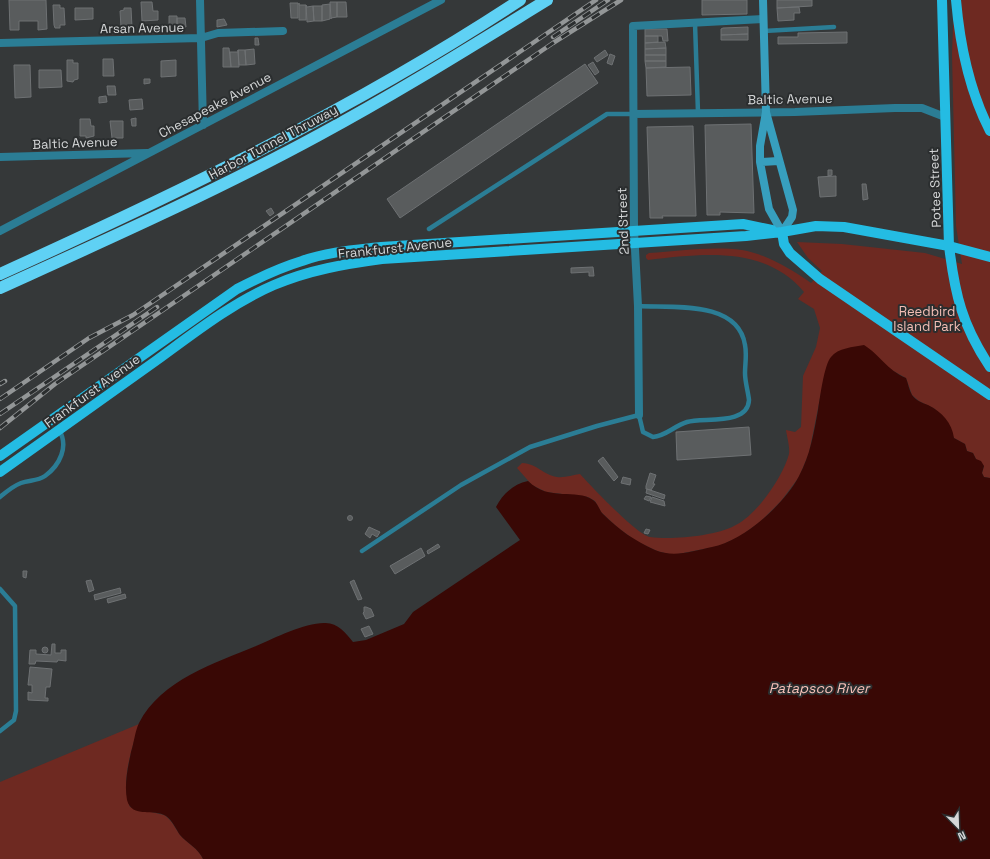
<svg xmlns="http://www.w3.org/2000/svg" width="990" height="859" font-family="'Space Grotesk',sans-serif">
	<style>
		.green { fill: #6e2921 }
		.water { fill: #390805 }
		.building { fill: #595c5d; stroke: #6e7173 }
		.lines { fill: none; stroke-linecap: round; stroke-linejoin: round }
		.lane { stroke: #2b7d95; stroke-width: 4.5 }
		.street { stroke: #2b7d95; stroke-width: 8 }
		.secondary { stroke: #379fbe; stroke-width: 8 }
		.primary { stroke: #24bce3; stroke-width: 10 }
		.highway { stroke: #5fd1f4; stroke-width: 12 }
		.rail-casing { stroke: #939697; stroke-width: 4.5 }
		.rail { stroke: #2b2e2f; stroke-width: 3; stroke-dasharray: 9; stroke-linecap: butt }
		.labels { text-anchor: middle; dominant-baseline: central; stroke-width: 4; stroke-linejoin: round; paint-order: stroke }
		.street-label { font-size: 13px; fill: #d5d7d8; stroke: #2b2e2f }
		.park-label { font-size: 13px; fill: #f2bdb4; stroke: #2b2e2f }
		.water-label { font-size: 14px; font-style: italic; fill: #f8c2b9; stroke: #2b2e2f }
	</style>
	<rect width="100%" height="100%" fill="#353839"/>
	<!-- green -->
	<path class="green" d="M954,0H990V478L984,477L982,473L984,466L976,459L973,453L967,451L965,444L954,438L935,409L919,401L912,395L906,378L888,368L880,360L824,378L809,453L799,477L781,501L760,522L739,537L719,546L673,555L657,551L636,541L617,527L601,512L595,501L588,497L546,492L532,485L517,468L522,463C538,464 543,475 557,477C564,478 573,475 580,474C591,486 637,535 650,537C672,540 715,536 734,526C756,516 783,477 789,454C790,447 787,437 786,430L795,432L801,427L803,376L816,347L820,328L814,309L798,299L804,292C765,245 702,254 648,260L646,258V255L649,253C679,251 712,246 742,250C766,254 791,269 811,283L822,271L808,258L797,242L842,244L925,253L962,264L956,226L952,54Z
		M139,724C132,750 120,780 130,807L164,815C172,820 175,828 180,835C187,843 199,849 203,859H0V782Z"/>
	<!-- water -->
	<path class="water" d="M864,345C880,355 887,370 906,378C908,383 909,390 912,395C916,401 923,403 928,405C942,412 952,423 954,438L965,444L967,451L973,453L976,459L981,461L984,466L982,473L984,477L990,478V859H203C199,849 187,843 180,835C176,829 172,820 166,816C154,808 132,819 127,800C124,784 128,767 131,752C134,743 135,731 139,723C161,680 215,663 256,646C275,638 304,623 324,623C337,622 346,633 353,642L366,640L404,624L413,612L520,540L496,507C502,495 513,484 528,481C549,502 576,488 593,500C598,503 599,510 603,514C619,530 635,541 655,550C674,558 693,551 712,547C743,541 784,505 799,476C810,456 814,432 818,410C820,398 824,365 831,357C838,348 853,347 864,345Z"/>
	<!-- building -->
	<path class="building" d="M9,0H46L47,29L38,30V21H19V30H10Z
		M702,0H747V14L702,15Z
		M777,0H812V6L777,8Z
		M141,2H152L153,11H158V20L142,21Z
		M330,2H337V17L331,18V19Z
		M337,2H346L347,17H337Z
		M290,3H298V18H291Z
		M299,3V5H306V20H299Z
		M330,4V19L322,21V5Z
		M53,5H60V8H64L65,25H60V28H55L54,25Z
		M306,5L307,7L313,6L314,21L307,22Z
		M313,6H322V21H314Z
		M799,7L800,13H794V20L778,21L777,8Z
		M75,8H93V19L75,20Z
		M124,8H131L132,27H121L120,11L124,10Z
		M169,16H177V27H169Z
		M177,18H185L186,27H177Z
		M224,19L227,25L217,27V20Z
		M748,27V34L721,35V29L723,28Z
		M645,29H667L668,41H663L662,36H645Z
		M847,32V43L778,44V37H798V33Z
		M748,34V40H721V35Z
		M645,36H658V42L645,43Z
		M255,38H258L259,45H255Z
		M665,42L666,48L645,49V43Z
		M223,48H229L231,67H223Z
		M666,48V55H645V49Z
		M254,49L255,64L246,65L245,50Z
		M238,50L239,67H231L230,52H238Z
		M238,50H245L246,65H239Z
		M605,50L608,55L597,62L594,58Z
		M610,54L615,56L612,65L607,63Z
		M645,55H666V61H645Z
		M103,59H113L114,76H103Z
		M67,60H73V63H78V79L74,80L73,82L67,81Z
		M176,60V76L161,77V61Z
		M645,61H666V67L646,68Z
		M593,62L599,72L595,75L588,65Z
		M585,64L598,83L400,218L387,199Z
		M14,65H30L31,97L15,98Z
		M690,67L691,95L647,96L646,68Z
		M39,70H61L62,87L39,88Z
		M144,79H150V83L144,84Z
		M107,86H115L116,95H108Z
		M106,96L107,102L99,103V97Z
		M142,99L143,109L130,110L129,100Z
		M136,118V126H132L131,119Z
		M80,119H90L91,126H94V136L86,138V136H80Z
		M110,121H123V138H112Z
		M751,124L754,213L720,212V215H707L705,125Z
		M693,126L696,216H662L663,218H650L647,127Z
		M828,170H832V175L828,176Z
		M836,176V196L820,197L818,177Z
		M862,184H866L868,199L863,200Z
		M271,208L274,213L270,216L266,211Z
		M593,267L594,276H589V272L571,273V268Z
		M749,427L751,455L677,460L676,432Z
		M603,457L618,477L614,481L598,461Z
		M650,473L656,475L653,484H655L651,490L646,489V486Z
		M623,477L631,479L630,485L621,483Z
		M647,489L665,495L664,499L646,493Z
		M646,496L651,497L649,501L644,499Z
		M652,497L664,501L665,506L650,502Z
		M347.5 518a2.5 2.5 0 1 1 5 0a2.5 2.5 0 1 1-5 0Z
		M369,527L380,532L377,537L372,534L370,538L365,534Z
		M646,529L650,530L648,534L644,533Z
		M438,544L440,547L428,554L427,551Z
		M421,548L425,556L395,574L390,566Z
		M23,571H27L26,578L23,577Z
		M91,580L94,590L89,592L86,581Z
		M354,580L362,599L358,600L350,582Z
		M120,588L121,593L95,600L94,595Z
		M125,594L126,598L108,603L107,599Z
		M364,607H366L371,609L374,616L366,619L363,613L364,612Z
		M369,626L373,634L365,637L361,629Z
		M52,644H55V653H61V650H66V661L58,660L57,662L36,661L35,664H29L30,650H36V654L51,655Z
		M42 650a3 3 0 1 1 6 0a3 3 0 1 1-6 0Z
		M30,667L52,669L50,687H46L45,698H48V701L28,700V692L32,693V685H28Z"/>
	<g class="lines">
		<!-- lane -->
		<path class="lane" d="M695,23L698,113
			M764,31L834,27
			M429,229L607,114H633
			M0,497C6,492 13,486 21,483C29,480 38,481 45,476C60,465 69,446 59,430
			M362,551L461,485L530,447L597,426L639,415L643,432L653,437C666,436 674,426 687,422C703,417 748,426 749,400C748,391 745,382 745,373C745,364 747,354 745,345C738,300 672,308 638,306
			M0,589L15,606L16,711L14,720L0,731"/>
		<!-- street -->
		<path class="street" d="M200,0L203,125
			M0,43L201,38L218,33L283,31
			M633,114L795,112L895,108H922L945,117
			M0,157L147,153
			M0,231L441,0
			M639,415L638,306L634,230L633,26L763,19"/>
		<!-- secondary -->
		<path class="secondary" d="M763,0L766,112L760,146V162L769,209L782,232L792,217L793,210L766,112
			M760,162L778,161"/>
		<!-- primary -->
		<path class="primary" d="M942,0L949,246C955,295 962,325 990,367
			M956,0C960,46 969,90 990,131
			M782,232L784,244L790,253L820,279L990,395
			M0,456L237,289C258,278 279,268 302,261C327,252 355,250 381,247L743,224L772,230
			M0,472C52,435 105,397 157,360C194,333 232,303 274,285C309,270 345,264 382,259L746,236L782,232L816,226L844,227L949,246L990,257"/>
		<!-- highway -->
		<path class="highway" d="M0,274C179,193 356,108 520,0
			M0,288C108,239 216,191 319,135C397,93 472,46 547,0"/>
		<!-- rail casing -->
		<g class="rail-casing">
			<path id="rail" d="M553,37L608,0
				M0,384L5,381
				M0,399L89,338L133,315L596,0
				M0,414L157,307
				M0,428L55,384L553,43L621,0"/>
		</g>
		<!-- rail -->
		<use href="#rail" class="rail"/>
	</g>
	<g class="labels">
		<!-- street labels -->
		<g class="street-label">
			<text transform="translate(142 28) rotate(-1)">Arsan Avenue</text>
			<text transform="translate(790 99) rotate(-1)">Baltic Avenue</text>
			<text transform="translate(215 105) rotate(-28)">Chesapeake Avenue</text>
			<text transform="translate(273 142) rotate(-28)">Harbor Tunnel Thruway</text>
			<text transform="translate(75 143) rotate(-2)">Baltic Avenue</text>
			<text transform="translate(935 188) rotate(-92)">Potee Street</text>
			<text transform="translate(623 221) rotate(-92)">2nd Street</text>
			<text transform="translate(395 248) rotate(-6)">Frankfurst Avenue</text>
			<text transform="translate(92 391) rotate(-36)">Frankfurst Avenue</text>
		</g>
		<!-- park labels -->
		<g class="park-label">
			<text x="927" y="311">Reedbird<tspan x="927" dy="15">Island Park</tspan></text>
		</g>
		<!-- water labels -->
		<g class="water-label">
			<text x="819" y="688">Patapsco River</text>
		</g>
	</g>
	<!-- north arrow -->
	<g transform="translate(958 827) rotate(157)" stroke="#2b2e2f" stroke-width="3" paint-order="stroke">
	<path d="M0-3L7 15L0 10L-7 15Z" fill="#d5d7d8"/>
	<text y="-6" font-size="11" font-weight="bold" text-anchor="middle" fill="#d5d7d8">N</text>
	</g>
</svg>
